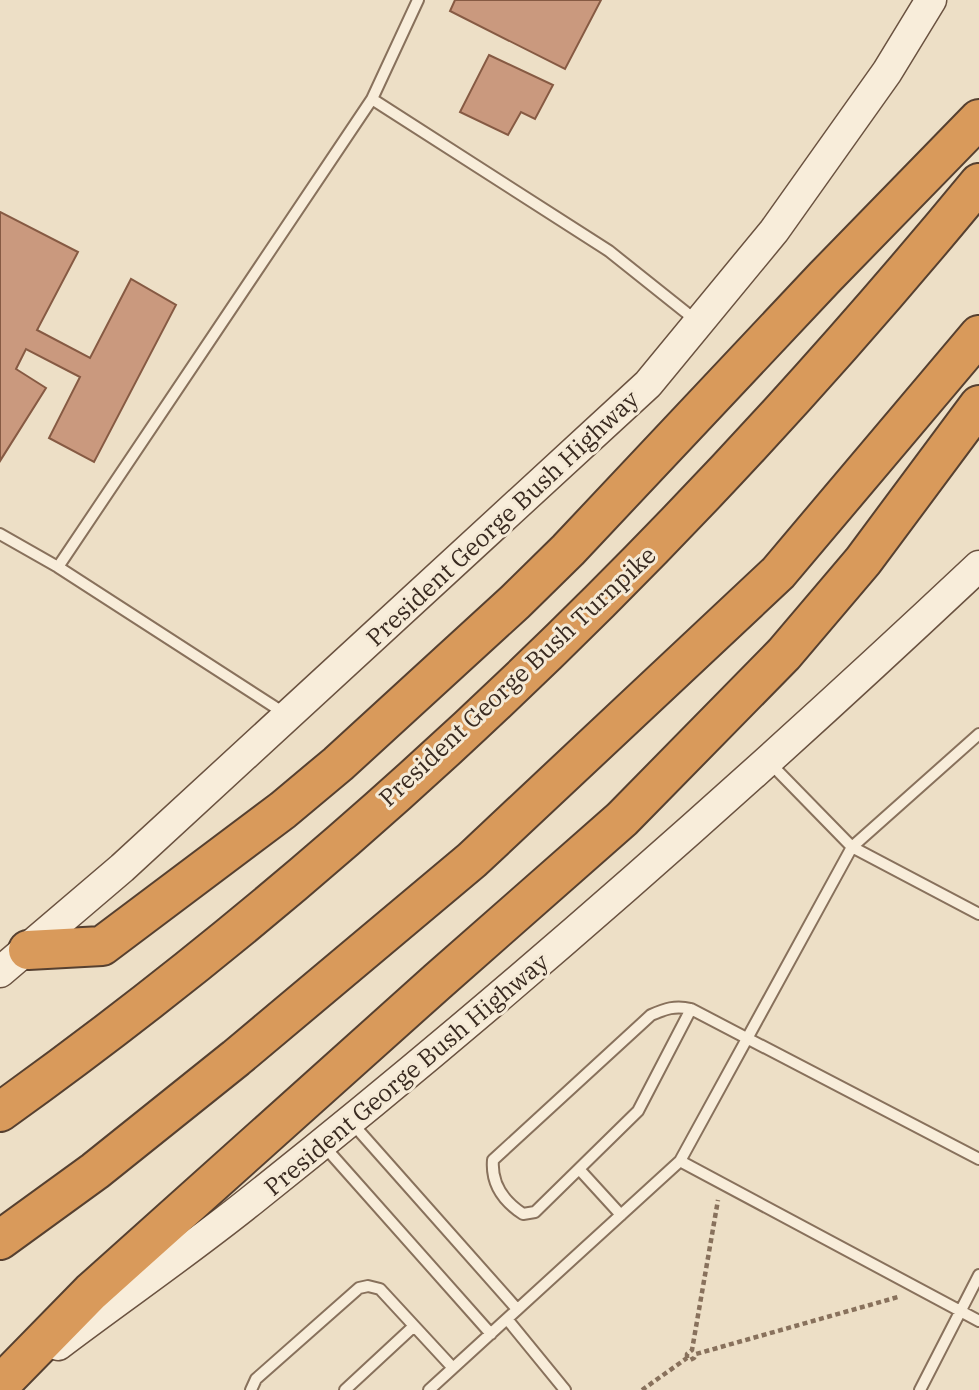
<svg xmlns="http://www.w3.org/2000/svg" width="979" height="1390" font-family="'IBM Plex Serif',serif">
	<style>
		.building { fill: #ca997e; stroke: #865a43; stroke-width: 2 }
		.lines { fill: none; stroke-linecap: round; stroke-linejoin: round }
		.lane-casing { stroke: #88715c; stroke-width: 14 }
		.secondary-casing { stroke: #6a5240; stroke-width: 33 }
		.highway-casing { stroke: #564030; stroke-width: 42 }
		.path { stroke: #88715c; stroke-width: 4.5; stroke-dasharray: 5 3.5; stroke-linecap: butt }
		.lane { stroke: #f8edda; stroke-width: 10 }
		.secondary { stroke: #f8edda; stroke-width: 30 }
		.highway { stroke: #d99a5b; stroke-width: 38 }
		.labels { text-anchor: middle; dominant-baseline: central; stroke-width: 6; stroke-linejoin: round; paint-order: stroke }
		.street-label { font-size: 24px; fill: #392a20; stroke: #f5ead6 }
	</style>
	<rect width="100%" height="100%" fill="#eddfc6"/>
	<!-- building -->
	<path class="building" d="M455,0H601L565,69L450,11Z
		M489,55L553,85L535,119L521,112L508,135L460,112Z
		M0,212L78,252L37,330L90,358L131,279L176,305L94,462L49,438L80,377L26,349L16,369L46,388L0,461Z"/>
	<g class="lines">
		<!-- lane casing -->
		<g class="lane-casing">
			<path id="lane" d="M418,0L372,99L609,251L698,322
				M0,534L58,567
				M284,713L58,567L372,99
				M769,762L852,847L979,734
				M691,1009L638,1111L535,1212L523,1214C503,1201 491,1184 493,1160L651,1015C665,1009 675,1005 691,1009L979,1159
				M352,1123L517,1309
				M324,1146L491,1334
				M680,1161L979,1321
				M579,1169L621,1215
				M507,1319L565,1390
				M251,1390L256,1379L359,1288L368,1286L380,1289L453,1368
				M345,1390L414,1326
				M429,1390L680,1161L852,847L979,914
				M920,1390L979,1275"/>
		</g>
		<!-- secondary casing -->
		<g class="secondary-casing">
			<path id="secondary" d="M0,972L122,868L648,384L774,231L887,72L931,0
				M58,1345C124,1295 193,1248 257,1196C507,997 746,785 979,566"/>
		</g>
		<!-- highway casing -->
		<g class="highway-casing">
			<path id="highway" d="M28,950L102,946L283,810L338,764L515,602L568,550L825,277L979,119
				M0,1112C366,850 693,530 979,183
				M0,1240L95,1171L236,1058L472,860L778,573L979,335
				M0,1385L91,1292L438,981L622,819L784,654L863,561L979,405"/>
		</g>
		<!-- path -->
		<path class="path" d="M687,1358V1354L692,1350L718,1200
			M642,1390L687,1358L690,1360L694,1358L696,1354L898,1297"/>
		<!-- lane -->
		<use href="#lane" class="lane"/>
		<!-- secondary -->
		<use href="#secondary" class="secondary"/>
		<!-- highway -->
		<use href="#highway" class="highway"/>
	</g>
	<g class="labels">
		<!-- street labels -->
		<g class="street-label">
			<text transform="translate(502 518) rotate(-43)">President George Bush Highway</text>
			<text transform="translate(517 676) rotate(-43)">President George Bush Turnpike</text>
			<text transform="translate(406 1074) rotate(-40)">President George Bush Highway</text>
		</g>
	</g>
</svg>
